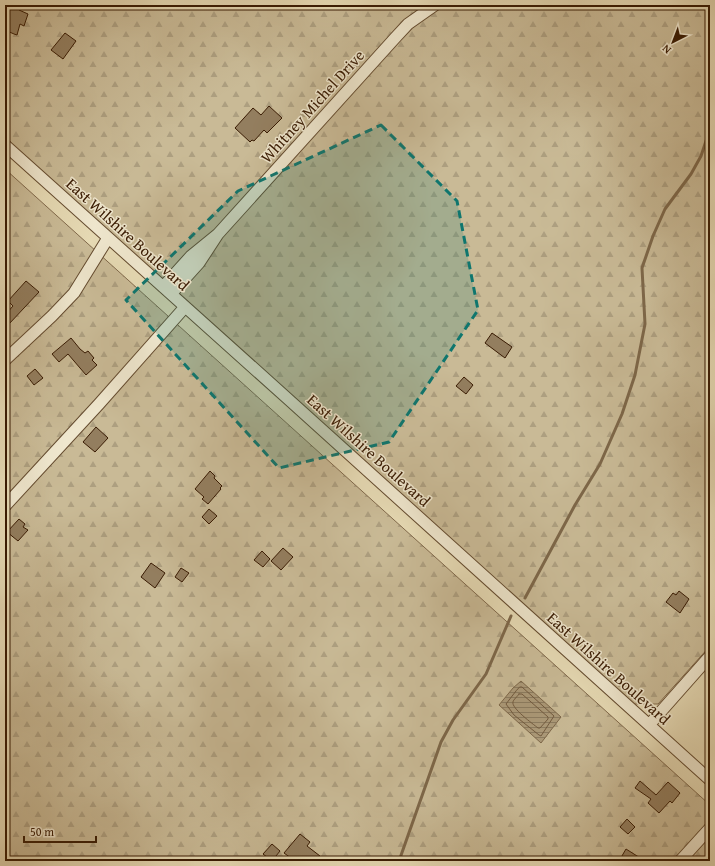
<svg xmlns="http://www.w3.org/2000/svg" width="715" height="866" font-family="'Gentium Book Plus',serif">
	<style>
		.forest { fill: url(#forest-firs); stroke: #816a4c }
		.water { fill: url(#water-rules); stroke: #7d6749 }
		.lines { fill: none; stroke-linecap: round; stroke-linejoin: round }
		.shore { stroke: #725a3e; stroke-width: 1 }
		.stream { stroke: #7d6749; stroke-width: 3 }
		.building { fill: #937e5f; stroke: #391b03 }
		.minor-casing { stroke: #644b2f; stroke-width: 13 }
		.minor { stroke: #efe7ce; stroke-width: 11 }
		.marked { fill: #0f766e; fill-opacity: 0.2; stroke: #0f766e; stroke-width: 3; stroke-dasharray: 8 5; stroke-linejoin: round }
		.labels { text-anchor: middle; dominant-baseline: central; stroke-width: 3; stroke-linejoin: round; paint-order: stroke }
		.street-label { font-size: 16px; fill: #391b03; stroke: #efe7ce }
	</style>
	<defs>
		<pattern id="forest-firs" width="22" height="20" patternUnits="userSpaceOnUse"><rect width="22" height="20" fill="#c9ba96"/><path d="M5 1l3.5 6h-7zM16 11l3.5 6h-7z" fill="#ad9f80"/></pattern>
		<pattern id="water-rules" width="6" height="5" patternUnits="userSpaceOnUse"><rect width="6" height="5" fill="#ab9978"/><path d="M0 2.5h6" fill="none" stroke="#8c7c60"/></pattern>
	</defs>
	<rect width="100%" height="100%" fill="#e6dab4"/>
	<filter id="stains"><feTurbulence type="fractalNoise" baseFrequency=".005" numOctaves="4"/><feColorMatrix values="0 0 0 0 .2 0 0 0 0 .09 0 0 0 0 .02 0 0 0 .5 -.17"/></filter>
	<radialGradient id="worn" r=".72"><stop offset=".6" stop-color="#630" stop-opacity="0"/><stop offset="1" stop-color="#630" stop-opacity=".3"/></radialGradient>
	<!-- forest -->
	<path class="forest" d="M5,5H710V646L658,704H634L5,138Z
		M5,169L710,805V861H5Z"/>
	<!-- water -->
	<path class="water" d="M521,681L561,717L541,743L499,705L513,688Z"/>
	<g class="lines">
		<!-- shore -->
		<path class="shore" d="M520,687H522L554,716L541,736L539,735L514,715L506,704L516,691Z
			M519,694H522L548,717V719L540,728H538C533,724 511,708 513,702C513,700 518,696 519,694Z"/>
		<!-- stream -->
		<path class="stream" d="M525,598L575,505L600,464L622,414L635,375L645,324L642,268L653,236L665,209L691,174L701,156L710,129
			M399,861L441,742L453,720L486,674L511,616"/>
	</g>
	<!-- building -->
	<path class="building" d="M5,5H15L19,10L28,14L24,26L20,24L17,35L14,34L5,30Z
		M65,33L76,41L63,59L51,50Z
		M269,106L282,118L267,133L264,130L254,141L252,140L250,142L235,128L253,108L261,115Z
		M26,281L39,292L9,324L5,320V315L13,306L8,301Z
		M492,333L512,347L505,358L485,343Z
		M71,338L80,349L85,353L88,351L94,358L92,360L97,365L86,375L68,354L59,362L52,354Z
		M35,369L43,378L34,385L27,376Z
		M464,377L473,385L466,394L456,386Z
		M96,427L108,438L95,452L83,442Z
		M210,471L215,476L214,478L222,486L220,488L221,489L208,504L202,499L204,497L195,489Z
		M209,509L217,516L209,524L202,517Z
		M19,519L25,524L23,527L28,530L18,541L7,532Z
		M283,548L293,557L281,570L271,561Z
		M262,551L270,559L263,567L254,560Z
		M151,563L165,573L155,588L141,577Z
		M181,568L189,573L182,582L175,577Z
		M679,591L689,599L680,613L666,602L673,593L676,595Z
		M640,781L656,795L668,782L680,793L672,803L670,801L659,813L648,803L651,799L635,788Z
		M627,819L635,827L628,834L620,827Z
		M300,834L310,842L307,846L320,856L317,861H295L284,853Z
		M272,844L280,851L272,861L263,854Z
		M626,849L645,861H619Z"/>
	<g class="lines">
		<!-- minor casing -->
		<g class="minor-casing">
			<path id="minor" d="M5,145L288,399L710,780
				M218,234L395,38L408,24L435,5
				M163,287L191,256L218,234L199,263L171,294
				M5,360L52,316L74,293L108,238
				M5,506L99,404L185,307
				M649,725L710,656
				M680,861L710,828"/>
		</g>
		<!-- minor -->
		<use href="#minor" class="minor"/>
	</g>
	<!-- marked area -->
	<path class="marked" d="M381,125L457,201L478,310L389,442L279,468L126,300L238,191Z"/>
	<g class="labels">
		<!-- street labels -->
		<g class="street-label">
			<text transform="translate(312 106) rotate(-48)">Whitney Michel Drive</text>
			<text transform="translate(128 234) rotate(42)">East Wilshire Boulevard</text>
			<text transform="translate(369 450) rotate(42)">East Wilshire Boulevard</text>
			<text transform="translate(609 668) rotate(42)">East Wilshire Boulevard</text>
		</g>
	</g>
	<!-- margin -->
	<rect width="715" height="866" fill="none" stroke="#e6dab4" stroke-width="20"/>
	<rect x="6" y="6" width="703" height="854" fill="none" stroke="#391b03" stroke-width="2"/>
	<rect x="10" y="10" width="695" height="846" fill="none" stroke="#391b03"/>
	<!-- north arrow -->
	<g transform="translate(673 42) rotate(222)" stroke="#efe7ce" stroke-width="3" paint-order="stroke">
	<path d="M0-3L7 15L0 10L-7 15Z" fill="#391b03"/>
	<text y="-6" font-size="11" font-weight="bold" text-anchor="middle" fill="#391b03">N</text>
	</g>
	<!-- scale -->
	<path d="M24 836v6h72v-6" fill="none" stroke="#391b03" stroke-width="2"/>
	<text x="30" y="836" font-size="12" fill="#391b03" stroke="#efe7ce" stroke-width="3" paint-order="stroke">50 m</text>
	<rect width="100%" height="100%" filter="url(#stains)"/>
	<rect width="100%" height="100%" fill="url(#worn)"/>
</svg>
